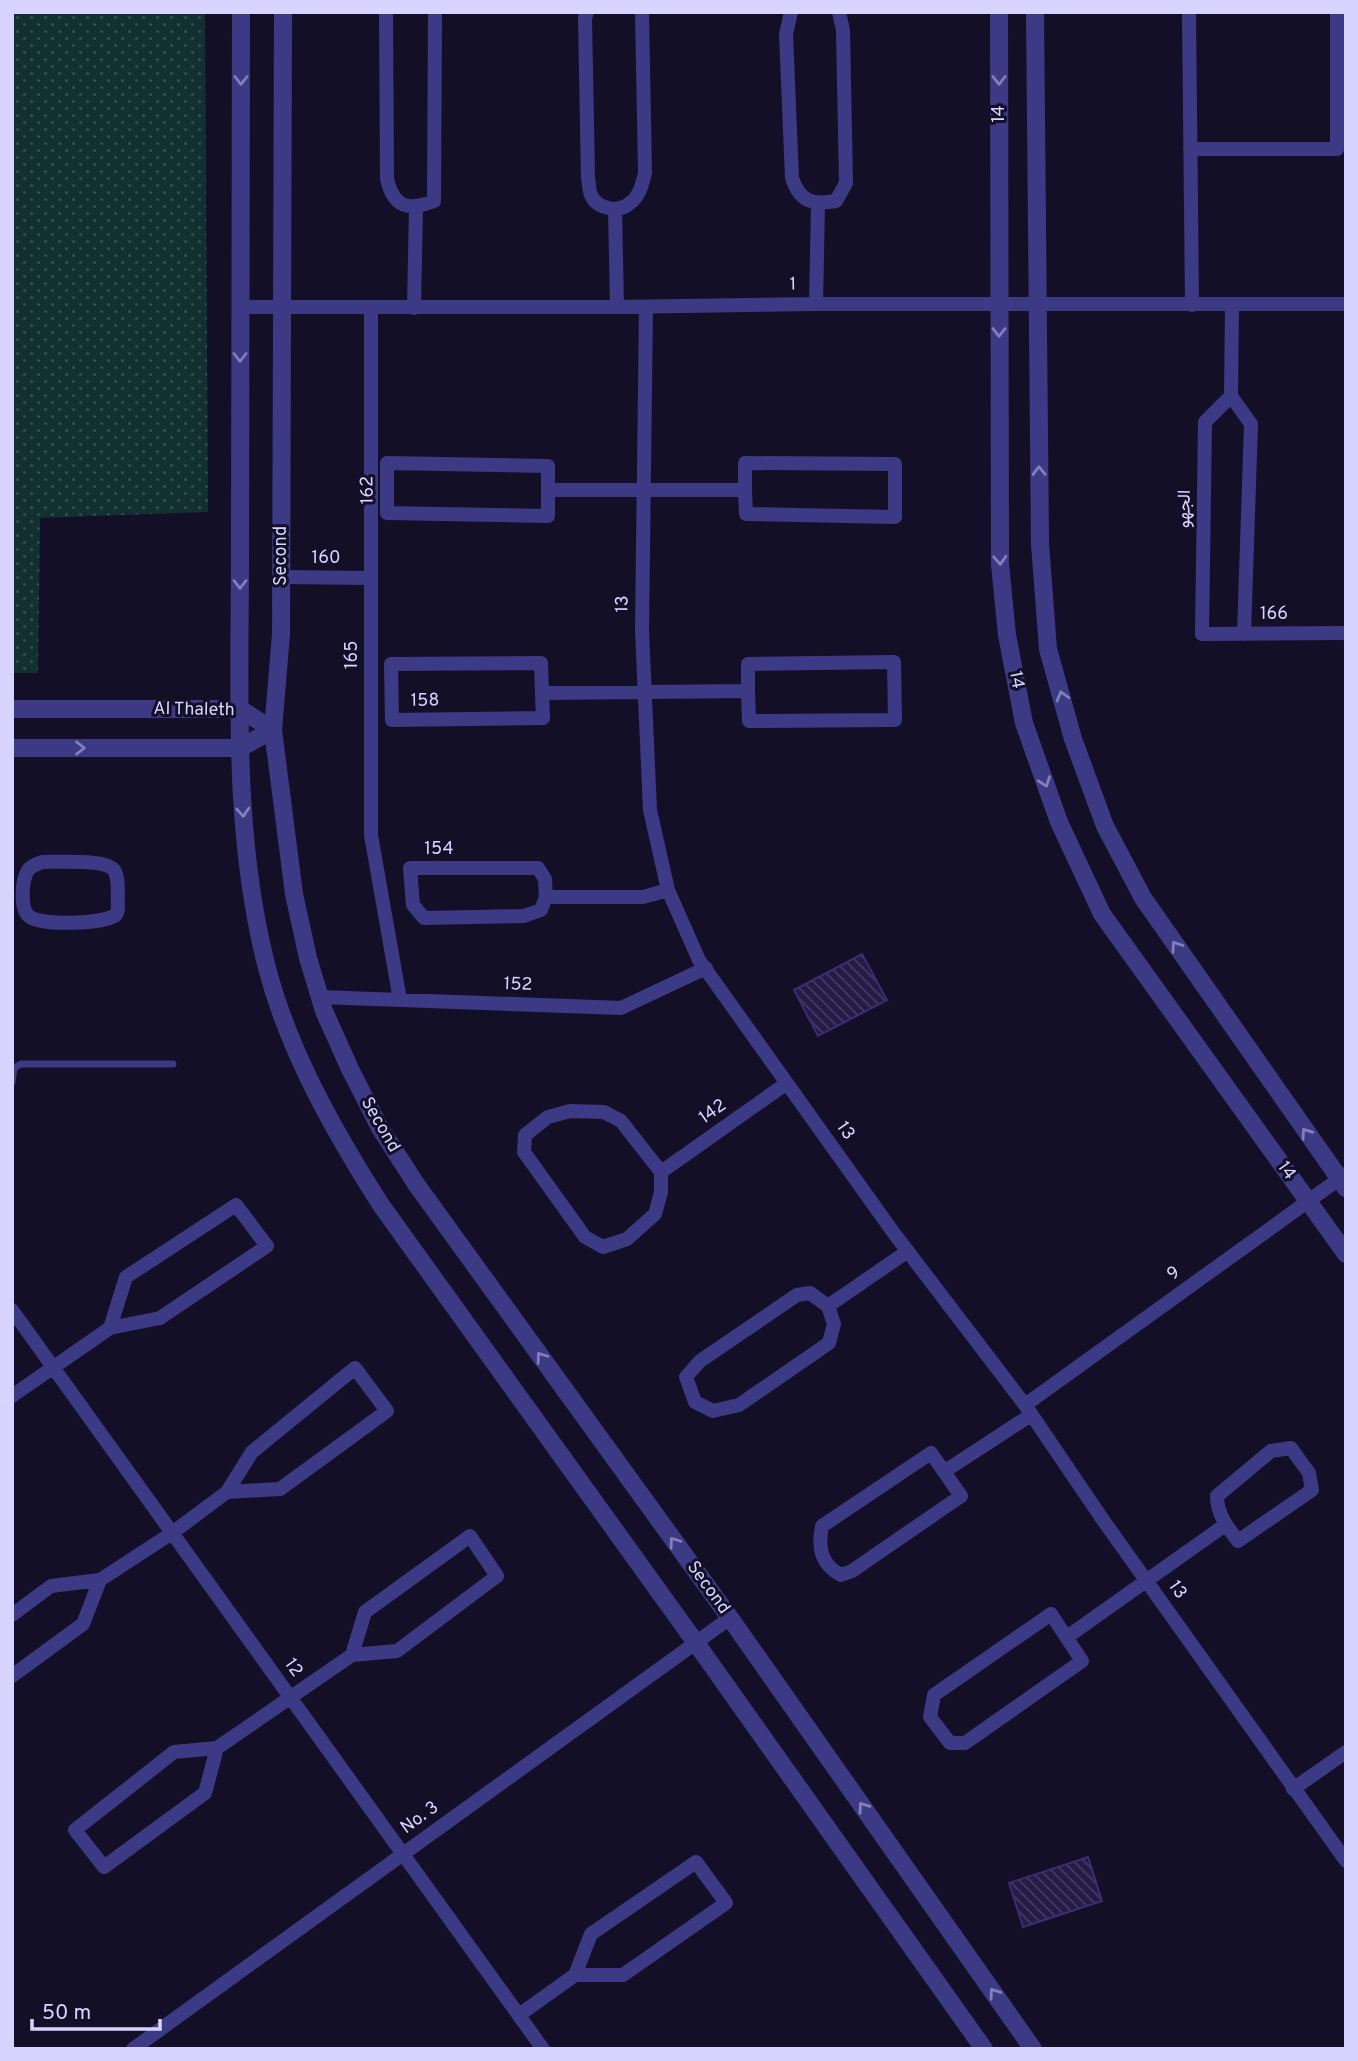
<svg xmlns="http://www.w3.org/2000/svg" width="1358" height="2061" font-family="Overpass,Vazirmatn,sans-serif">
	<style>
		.grass { fill: url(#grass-dots) }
		.building { fill: url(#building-back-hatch); stroke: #3b2d73; stroke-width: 2 }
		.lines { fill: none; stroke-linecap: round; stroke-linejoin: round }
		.service { stroke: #3d3a85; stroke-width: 7 }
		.minor { stroke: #3d3a85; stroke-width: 14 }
		.tertiary { stroke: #3d3a85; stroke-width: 18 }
		.oneway { stroke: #837fbc }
		.labels { text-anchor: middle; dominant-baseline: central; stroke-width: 6; stroke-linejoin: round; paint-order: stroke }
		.street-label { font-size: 18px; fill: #d9d4ff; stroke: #130f26 }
	</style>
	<defs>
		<pattern id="grass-dots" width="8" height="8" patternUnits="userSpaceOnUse" patternTransform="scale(1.75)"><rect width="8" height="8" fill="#12302f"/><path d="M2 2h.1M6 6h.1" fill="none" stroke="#344d4e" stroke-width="1.8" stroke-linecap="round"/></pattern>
		<pattern id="building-back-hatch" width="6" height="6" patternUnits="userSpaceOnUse" patternTransform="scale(1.75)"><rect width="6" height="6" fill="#241b47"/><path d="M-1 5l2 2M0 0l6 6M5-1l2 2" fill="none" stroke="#433b63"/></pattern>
	</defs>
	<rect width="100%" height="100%" fill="#130f26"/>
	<!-- grass -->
	<path class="grass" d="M12,12H205L208,512L40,518L38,673H12Z"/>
	<!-- building -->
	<path class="building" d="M862,954L887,1000L818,1036L794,990Z
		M1088,1857L1102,1901L1023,1927L1009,1883Z"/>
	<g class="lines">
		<!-- service -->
		<path class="service" d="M12,1082L14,1068L21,1064H173"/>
		<!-- minor -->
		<path class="minor" d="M386,12L387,179C394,208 408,211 434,201L435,12
			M587,12L585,18L588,178C589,182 589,191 591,195C597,209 619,213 630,203C640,196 642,184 645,173L642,12
			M791,12L786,34L792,178C800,202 812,205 836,201L846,183L843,30L839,12
			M1189,12L1192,305
			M1190,149H1337V12
			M615,209L617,307
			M816,304L818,204
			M1232,305L1231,396L1205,422L1202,634L1346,633
			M241,307H617L816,304H1346
			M646,307L642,631L650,810L668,890L699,960L893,1232L1025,1405L1103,1520L1346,1861
			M371,308V835L400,1000
			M414,308L416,208
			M1231,396L1251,424L1244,634
			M548,490V466L387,463V513L548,516V490H745L746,514L895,517V464L745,463V490
			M281,577L371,578
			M542,693L541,663L391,664L392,720L543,718L542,693L748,691L749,721L895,720L894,662L748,664V691
			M42,862C57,862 106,859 114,870C120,879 117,899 118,910L116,915C102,924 43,926 30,917C19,910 22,880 28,870C32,865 37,864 42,862Z
			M546,897L545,879L538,868H410L413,905L424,918L524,916L541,910L546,897H643L668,890
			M320,997L621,1008L706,968
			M570,1111L604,1112L621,1121L661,1172V1192L655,1214L627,1239L603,1247L585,1237L524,1152L525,1135L548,1117Z
			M661,1172L787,1083
			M810,1293L828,1306L834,1324L829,1343L739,1405L713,1411L695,1402L686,1377L700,1361L797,1295Z
			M828,1306L908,1251
			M12,1310L543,2049
			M12,1396L110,1328L160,1318L267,1246L236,1205L126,1277L110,1328
			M1025,1405L1346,1174
			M1291,1448L1309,1473L1312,1490L1238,1541C1227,1527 1217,1514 1217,1496L1271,1451Z
			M931,1453L961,1496L852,1571L841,1575C820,1564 818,1547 822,1526Z
			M945,1471L1031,1415
			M1051,1614L1082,1661L965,1743H950L930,1717L934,1695Z
			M12,1615L51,1586L100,1580L172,1533L227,1492L252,1452L355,1368L387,1411L280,1489L227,1492
			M1067,1637L1225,1525
			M12,1676L83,1624L100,1580
			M217,1748L205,1793L104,1867L75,1830L174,1752L217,1748L352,1655L397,1651L497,1576L470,1536L365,1612L352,1655
			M1293,1789L1346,1752
			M519,2015L575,1975L591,1934L696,1862L726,1903L623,1975H575
			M133,2049L730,1618"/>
		<!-- tertiary -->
		<path class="tertiary" d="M241,12C241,192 240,373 240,553C240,691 232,833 267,968C289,1052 335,1133 381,1205L696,1643L984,2049
			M283,12L281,634L273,730L294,894L308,958L324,1011L350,1069L380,1128L416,1184L730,1618L1033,2049
			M999,12L1000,564L1007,635L1024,723L1059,822L1102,914L1346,1254
			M1035,12L1040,544L1048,649L1073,739L1105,826L1143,898L1346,1188
			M12,709H240L273,730L240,748H12"/>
	</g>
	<!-- one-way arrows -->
	<defs><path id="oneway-chevron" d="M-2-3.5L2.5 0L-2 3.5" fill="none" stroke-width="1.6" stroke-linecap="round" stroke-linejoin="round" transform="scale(1.75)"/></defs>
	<g class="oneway">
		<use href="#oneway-chevron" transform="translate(241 80) rotate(90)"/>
		<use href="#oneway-chevron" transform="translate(999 80) rotate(90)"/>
		<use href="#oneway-chevron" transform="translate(999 332) rotate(90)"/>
		<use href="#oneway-chevron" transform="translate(240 357) rotate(90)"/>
		<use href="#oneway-chevron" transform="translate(1039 471) rotate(-91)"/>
		<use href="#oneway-chevron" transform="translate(1000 560) rotate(87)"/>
		<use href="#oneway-chevron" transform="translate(240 584) rotate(90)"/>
		<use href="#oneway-chevron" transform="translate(1062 696) rotate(-106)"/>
		<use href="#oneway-chevron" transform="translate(80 748)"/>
		<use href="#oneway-chevron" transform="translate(1045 782) rotate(70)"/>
		<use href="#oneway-chevron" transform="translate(243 812) rotate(86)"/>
		<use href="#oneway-chevron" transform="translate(1176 946) rotate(-124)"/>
		<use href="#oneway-chevron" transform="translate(1306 1133) rotate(-125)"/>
		<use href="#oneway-chevron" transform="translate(541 1357) rotate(-126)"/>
		<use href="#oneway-chevron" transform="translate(674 1542) rotate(-126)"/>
		<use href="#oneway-chevron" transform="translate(863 1807) rotate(-125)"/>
		<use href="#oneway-chevron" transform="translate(994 1993) rotate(-125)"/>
	</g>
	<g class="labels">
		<!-- street labels -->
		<g class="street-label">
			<text transform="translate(999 114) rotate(-90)">14</text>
			<text transform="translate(793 285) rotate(-1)">1</text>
			<text transform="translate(368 490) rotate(-91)">162</text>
			<text transform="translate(1185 509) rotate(-89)">الجهو</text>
			<text transform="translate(281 556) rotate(-90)">Second</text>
			<text x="326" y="558">160</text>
			<text transform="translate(623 604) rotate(-89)">13</text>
			<text x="1274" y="614">166</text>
			<text transform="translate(352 655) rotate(-90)">165</text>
			<text transform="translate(1016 680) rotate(79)">14</text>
			<text transform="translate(425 701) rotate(-1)">158</text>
			<text transform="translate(194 710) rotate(1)">Al Thaleth</text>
			<text x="439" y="849">154</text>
			<text transform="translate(518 985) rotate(2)">152</text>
			<text transform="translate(713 1112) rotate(-35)">142</text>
			<text transform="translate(380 1125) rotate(60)">Second</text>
			<text transform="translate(845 1131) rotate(55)">13</text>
			<text transform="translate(1286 1171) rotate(54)">14</text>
			<text transform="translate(1174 1274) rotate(-36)">9</text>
			<text transform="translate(708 1588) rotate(54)">Second</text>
			<text transform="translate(1177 1590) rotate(55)">13</text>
			<text transform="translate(293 1668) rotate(54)">12</text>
			<text transform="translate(420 1818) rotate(-36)">No. 3</text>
		</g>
	</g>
	<!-- border -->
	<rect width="1358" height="2061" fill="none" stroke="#d9d4ff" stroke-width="28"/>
	<!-- scale -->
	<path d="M32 2019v10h128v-10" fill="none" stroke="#d9d4ff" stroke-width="3.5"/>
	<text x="42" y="2019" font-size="21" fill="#d9d4ff" stroke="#130f26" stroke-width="5" paint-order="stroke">50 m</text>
</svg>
